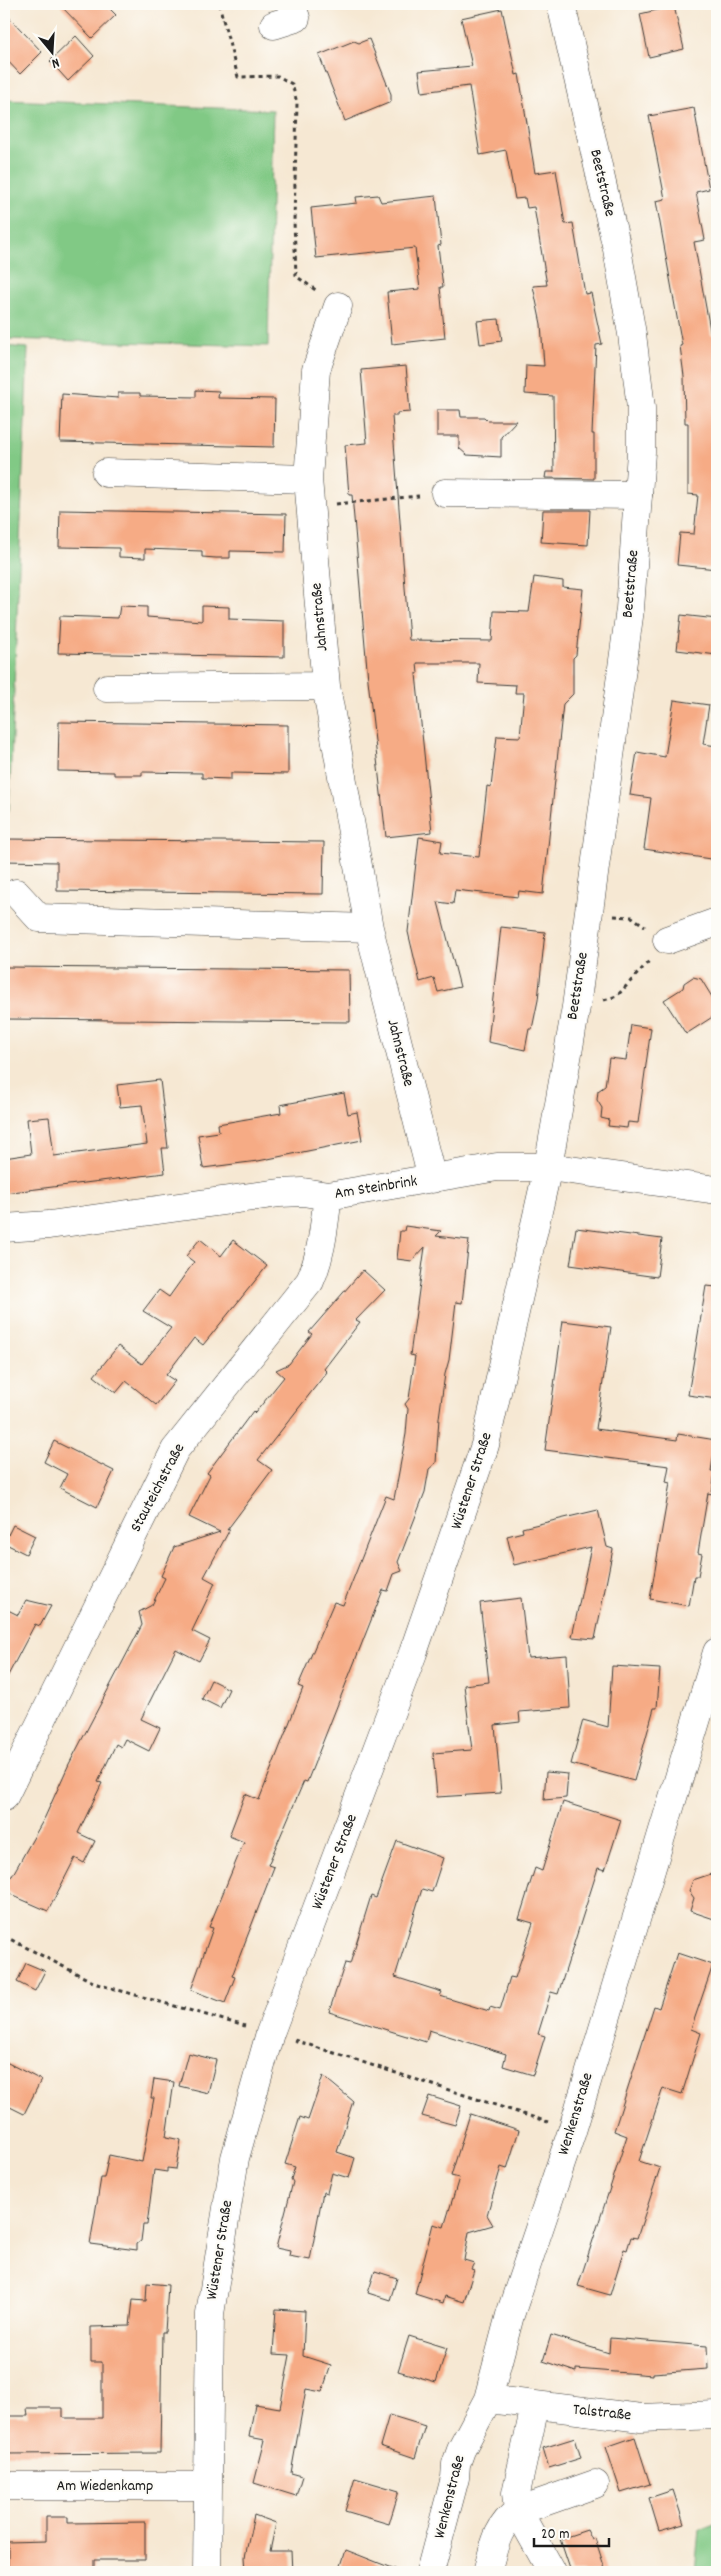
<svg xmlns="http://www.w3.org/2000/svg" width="721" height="2576" font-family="Dekko,sans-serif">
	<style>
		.green { fill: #81c985; stroke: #4e7250 }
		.building { fill: #f6ab85 }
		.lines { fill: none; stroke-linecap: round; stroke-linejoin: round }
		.minor-casing { stroke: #3d3b37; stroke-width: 29 }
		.major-casing { stroke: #3d3b37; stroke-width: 29 }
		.path { stroke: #3d3b37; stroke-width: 3; stroke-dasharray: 4 4; stroke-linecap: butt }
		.minor { stroke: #fff; stroke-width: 28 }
		.major { stroke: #fff; stroke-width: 28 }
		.labels { text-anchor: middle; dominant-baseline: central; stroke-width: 4.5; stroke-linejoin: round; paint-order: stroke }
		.street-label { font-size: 16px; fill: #1c1c1c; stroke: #fdfcf7 }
	</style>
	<rect width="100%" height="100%" fill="#fdfcf7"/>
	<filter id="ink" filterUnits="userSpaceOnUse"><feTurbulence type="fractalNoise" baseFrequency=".02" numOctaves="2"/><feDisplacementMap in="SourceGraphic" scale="10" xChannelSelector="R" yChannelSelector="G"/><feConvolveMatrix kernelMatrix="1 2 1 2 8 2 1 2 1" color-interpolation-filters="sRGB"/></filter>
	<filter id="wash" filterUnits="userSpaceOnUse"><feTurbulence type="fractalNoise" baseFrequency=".0096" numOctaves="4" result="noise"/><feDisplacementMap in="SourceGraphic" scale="20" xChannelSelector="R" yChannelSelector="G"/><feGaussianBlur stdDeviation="1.12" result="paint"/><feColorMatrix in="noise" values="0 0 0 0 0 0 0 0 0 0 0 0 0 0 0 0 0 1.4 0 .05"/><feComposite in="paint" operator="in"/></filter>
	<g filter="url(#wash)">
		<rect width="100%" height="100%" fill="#f6e8d3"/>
		<!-- green -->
		<path class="green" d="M4,100L273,110L268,346L4,339Z
			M4,346L28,348L9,810L4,816Z
			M717,2523V2572H695L699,2530Z"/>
		<g id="blocks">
			<!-- building -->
			<path class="building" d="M59,4H105L116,15L92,38Z
				M674,6L684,49L649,57L640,14Z
				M502,9L516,75L519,74L535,173L556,170L565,224L573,223L585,294L591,293L602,344L596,345L592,434H594V479L545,478L546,472H554L553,396L525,394L526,365L544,366L541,324L533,286L547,285L534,207L527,208L525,198L515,199L506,150L480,155L469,86L422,92L419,71L472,66L461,18Z
				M4,12L42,52L20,74L4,57Z
				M76,36L94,56L68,81L50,61Z
				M369,39L391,94V102L345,121L319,55L354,41L359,43Z
				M694,108L709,189L696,192L705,240L694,242L711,335H717V569L677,565L680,533L694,534L698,495L688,494V423H685L684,376L680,346L682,345L656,201L665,199L649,116Z
				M378,195L381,202L436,196L441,245L438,246L443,287H440L445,338L392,344L387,292L420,289L415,248L316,258L311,208L357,203L356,197Z
				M499,319L502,341L480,344L477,321Z
				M406,366L410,412L397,413V416H392L409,640L492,641L494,611L529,612L534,577L563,581V587L583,589L576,655L573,658V694L563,704L543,894L519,891L518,897L455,890L453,904L438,902L460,987L438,992L434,978L420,982L408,932L419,837L442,841L440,853L479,857L487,786L491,787L497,736L520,737L524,693H515L516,685L478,683L479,663H417L418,674H416L432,832L386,837L368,680L352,495H349L345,445L367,443L361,370Z
				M196,390L219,391L218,398L275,399L274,447L60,442L62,394L118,398V393H140V396L196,397Z
				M437,410H460L461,417H484L488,421H516L501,437V457L467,455L459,448V436H437Z
				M60,510L286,514L285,552L230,551V558H216L202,557V551L145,549V558L119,557V548L59,547Z
				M543,510H590L588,545L541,542Z
				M120,606L147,607V617L202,621V606L229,607V619L284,621V657L58,653L60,616L118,618Z
				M681,615L717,619V655L677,650Z
				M674,700L709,705L703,744L717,746V860L644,849L651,798L630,795L637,752L665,757Z
				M59,722L288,725V774L231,773V779L202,778V773L142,772V775H114V772L58,771Z
				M4,839L324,842L323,894L57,891V862L4,861Z
				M501,927L545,932L538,1000L532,1029H529L525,1050L488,1042Z
				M5,967L349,970L350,1022L5,1019Z
				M693,977L701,979L717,1005V1014L686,1034L664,1000L683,988L684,983Z
				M631,1025L651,1028L638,1123L628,1122L627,1128L608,1126L609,1120L601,1118L602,1108L597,1100L598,1091L605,1086L609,1058L626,1060Z
				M160,1080L168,1148H162L165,1173L4,1193V1158L31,1154L27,1119L49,1117L54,1156L147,1144L142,1105L120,1107L117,1085Z
				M344,1093L348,1114L357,1112L362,1140L258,1161L203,1168L198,1135L219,1132L218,1124L281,1113L280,1105Z
				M405,1226L441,1231L436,1236L469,1240L462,1303L456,1302L449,1360L445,1374L439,1418L436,1463L429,1469L425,1492L398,1562L402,1571L394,1574L388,1591L383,1590L307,1782L304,1781L268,1865L274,1867L232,1976L235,1977L225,2003L191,1990L213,1928L209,1927L244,1842L229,1836L245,1794L259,1800L303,1688L298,1686L334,1602L343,1605L386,1496L394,1499L406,1434L408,1409L405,1404L409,1399L415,1356L410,1355L425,1247L412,1261L397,1259L400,1231H404Z
				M576,1228L662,1239L657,1277L570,1265Z
				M200,1239L221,1256L233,1240L267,1266L203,1345L194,1338L166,1375L175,1381L156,1405L126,1381L116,1393L94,1376L118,1346L142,1364L171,1328L143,1311L159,1290L169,1297L194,1262L186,1256Z
				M363,1270L385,1290L356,1320L360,1322L324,1369L327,1372L258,1460L272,1470L227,1530L230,1529L204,1577L215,1583L192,1631L210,1640L199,1661L176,1649L141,1719L160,1728L149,1751L125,1739L121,1747L116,1744L98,1782L102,1783L78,1833L95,1841L84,1863L75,1858L48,1911L16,1897L8,1891L6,1879L12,1876L45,1817L69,1764L142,1625L139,1612L152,1605L165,1578L161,1576L174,1547L220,1532L189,1517L210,1475L207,1473L253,1411L255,1413L284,1377L276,1370L289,1364L312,1334L309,1332Z
				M706,1286L717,1287V1399L688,1395Z
				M563,1321L611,1327L596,1429L677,1440L678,1434L716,1440L711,1471H715L712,1494L708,1493L698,1553L702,1554L698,1576H694L689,1606L650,1599L670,1483L666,1482L669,1466L545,1450Z
				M54,1441L114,1471L97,1507L60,1488L67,1474L44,1462Z
				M598,1510L607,1547L613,1549L595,1639L572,1637L591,1547L514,1565L507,1536L523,1532L522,1528Z
				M13,1525L35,1536L26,1554L4,1543Z
				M521,1598L528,1658L567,1655L570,1708L519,1712L520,1722L495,1725L501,1793L437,1797L433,1753L472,1750L464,1685L489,1682L480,1603Z
				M26,1600L51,1606L40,1626L35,1624L4,1683V1608L18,1615Z
				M612,1666L660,1669L657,1708H654L634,1781L571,1764L583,1720L608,1727Z
				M211,1680L229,1689L220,1708L202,1699Z
				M546,1772L568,1774L566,1798L544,1800Z
				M563,1802L621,1820L605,1870L598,1868L558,1994L551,1992L538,2034L545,2036L533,2075L503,2066L506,2054L429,2030L426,2042L329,2012L345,1963L350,1964L371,1896L376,1898L397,1841L443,1858L432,1892L422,1889L395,1977L442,1992L440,1996L489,2011L490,2007L500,2010L510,1977L515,1978L533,1923L519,1919L535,1868L542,1871Z
				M717,1872V1920L690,1911L694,1898L689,1891L693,1880Z
				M677,1953L713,1965L691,2029L701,2033L682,2094L663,2088L639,2161L660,2168L637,2238L631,2237L627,2250L624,2249L610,2295L578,2286L627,2136L614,2131L654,2006L659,2008Z
				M26,1963L45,1971L35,1991L17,1982Z
				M188,2053L216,2060L208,2093L179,2086Z
				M4,2061L41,2080L24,2114L4,2104Z
				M323,2076L353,2101L337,2152L355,2158L349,2178L332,2173L327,2193L323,2192L310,2260L289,2256L290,2251L276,2248L293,2182L291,2179L295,2167L285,2164L300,2117L308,2120Z
				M154,2079L174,2082L166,2137L181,2140L176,2169L167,2168V2172L154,2170L147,2225H143L141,2241L137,2244V2250L90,2244L101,2178H104L109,2155L142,2162L154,2098H151Z
				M429,2096L461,2106L455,2125L422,2116Z
				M470,2114L519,2130L507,2169L501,2167L487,2215L493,2225L469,2232L464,2260L474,2263L471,2269L474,2270L464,2302L445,2296L443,2303L415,2294L433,2224L444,2227L459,2178L451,2176Z
				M375,2271L397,2278L390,2300L368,2293Z
				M147,2283L168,2285L165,2332H162L160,2453L4,2454V2416H28L27,2408H63V2418H102V2362H91V2327L130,2326L133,2300L146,2301Z
				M276,2309L305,2311L303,2356L331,2365L322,2392L306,2389L291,2473L302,2476L296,2496L254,2483L265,2440L249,2437L255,2404L280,2408L290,2355L273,2354Z
				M551,2335L609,2353L610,2338L707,2346L708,2369L653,2373V2375L576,2369V2372L543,2361Z
				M409,2336L447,2348L436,2382L398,2371Z
				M389,2415L425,2426L415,2458L380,2446Z
				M635,2437L650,2484L621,2493L606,2447Z
				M575,2438L581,2458L549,2468L543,2448Z
				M355,2478L399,2491L389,2524L345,2511Z
				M673,2490L684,2524L659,2531L649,2498Z
				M254,2515L276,2523L270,2551H291L292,2572H246L245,2557Z
				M46,2517H68V2523L145,2522V2560H94V2572H8V2542L46,2541Z
				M587,2530L592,2540L595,2538L606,2572H571L560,2539Z
				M346,2550L399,2571V2572H339Z"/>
		</g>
	</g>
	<g filter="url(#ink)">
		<use href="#blocks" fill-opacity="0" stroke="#3d3b37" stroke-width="1"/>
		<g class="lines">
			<!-- minor casing -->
			<g class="minor-casing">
				<path id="minor" d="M274,25L296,18L291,4
					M338,306L316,370L308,479L326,686L369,928L432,1179
					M106,473L308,479
					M445,493L638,495
					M107,688L326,686
					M16,893L39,918L369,928
					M667,940L717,922
					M4,1228L49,1225L280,1193L303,1192L328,1196L497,1167H548L717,1190
					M4,1797L175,1450L310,1281C322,1254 324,1225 328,1196
					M488,2399L641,2418L717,2415
					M4,2486H207
					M430,2572L455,2478L456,2464L461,2450L488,2399L510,2315L572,2131L717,1652
					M487,2572C494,2548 496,2527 518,2511L516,2493L535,2406
					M552,2572L518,2511L595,2484"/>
			</g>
			<!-- major casing -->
			<g class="major-casing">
				<path id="major" d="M207,2572L210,2314L235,2158L270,2033L413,1653L485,1445L548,1167L576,1007L630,609L641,452V408L632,334L617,249L561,4"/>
			</g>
			<!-- path -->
			<path class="path" d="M219,4L238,77L278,76L292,84L297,103L294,221L296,276L317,291
				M336,504L419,496
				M614,916L632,917L645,926
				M604,1000L617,996L651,959
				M4,1936L97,1984L245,2026
				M294,2040L548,2122"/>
			<!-- minor -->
			<use href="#minor" class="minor"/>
			<!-- major -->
			<use href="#major" class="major"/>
		</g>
	</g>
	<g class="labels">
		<!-- street labels -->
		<g class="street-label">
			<text transform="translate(602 183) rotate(77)">Beetstraße</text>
			<text transform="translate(631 584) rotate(-85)">Beetstraße</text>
			<text transform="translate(320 617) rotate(-95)">Jahnstraße</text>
			<text transform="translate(578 986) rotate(-81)">Beetstraße</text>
			<text transform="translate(400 1053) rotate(76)">Jahnstraße</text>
			<text transform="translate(376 1188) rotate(-9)">Am Steinbrink</text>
			<text transform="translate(472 1481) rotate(-72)">Wüstener Straße</text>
			<text transform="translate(158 1488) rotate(-62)">Stauteichstraße</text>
			<text transform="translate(335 1862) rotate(-69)">Wüstener Straße</text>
			<text transform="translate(576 2114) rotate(-73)">Wenkenstraße</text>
			<text transform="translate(220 2250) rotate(-81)">Wüstener Straße</text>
			<text transform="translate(602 2413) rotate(6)">Talstraße</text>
			<text x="105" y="2486">Am Wiedenkamp</text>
			<text transform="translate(450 2497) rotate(-76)">Wenkenstraße</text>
		</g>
	</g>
	<!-- margin -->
	<rect width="721" height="2576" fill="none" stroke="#fdfcf7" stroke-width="20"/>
	<!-- north arrow -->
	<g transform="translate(52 52) rotate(162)" stroke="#fdfcf7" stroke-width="4" paint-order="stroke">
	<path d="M0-4L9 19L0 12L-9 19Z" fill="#1c1c1c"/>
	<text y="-8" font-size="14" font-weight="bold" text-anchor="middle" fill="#1c1c1c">N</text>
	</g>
	<!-- scale -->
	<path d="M534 2538v8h75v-8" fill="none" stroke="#1c1c1c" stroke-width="2.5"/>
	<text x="541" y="2538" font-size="15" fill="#1c1c1c" stroke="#fdfcf7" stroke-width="4" paint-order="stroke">20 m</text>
</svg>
